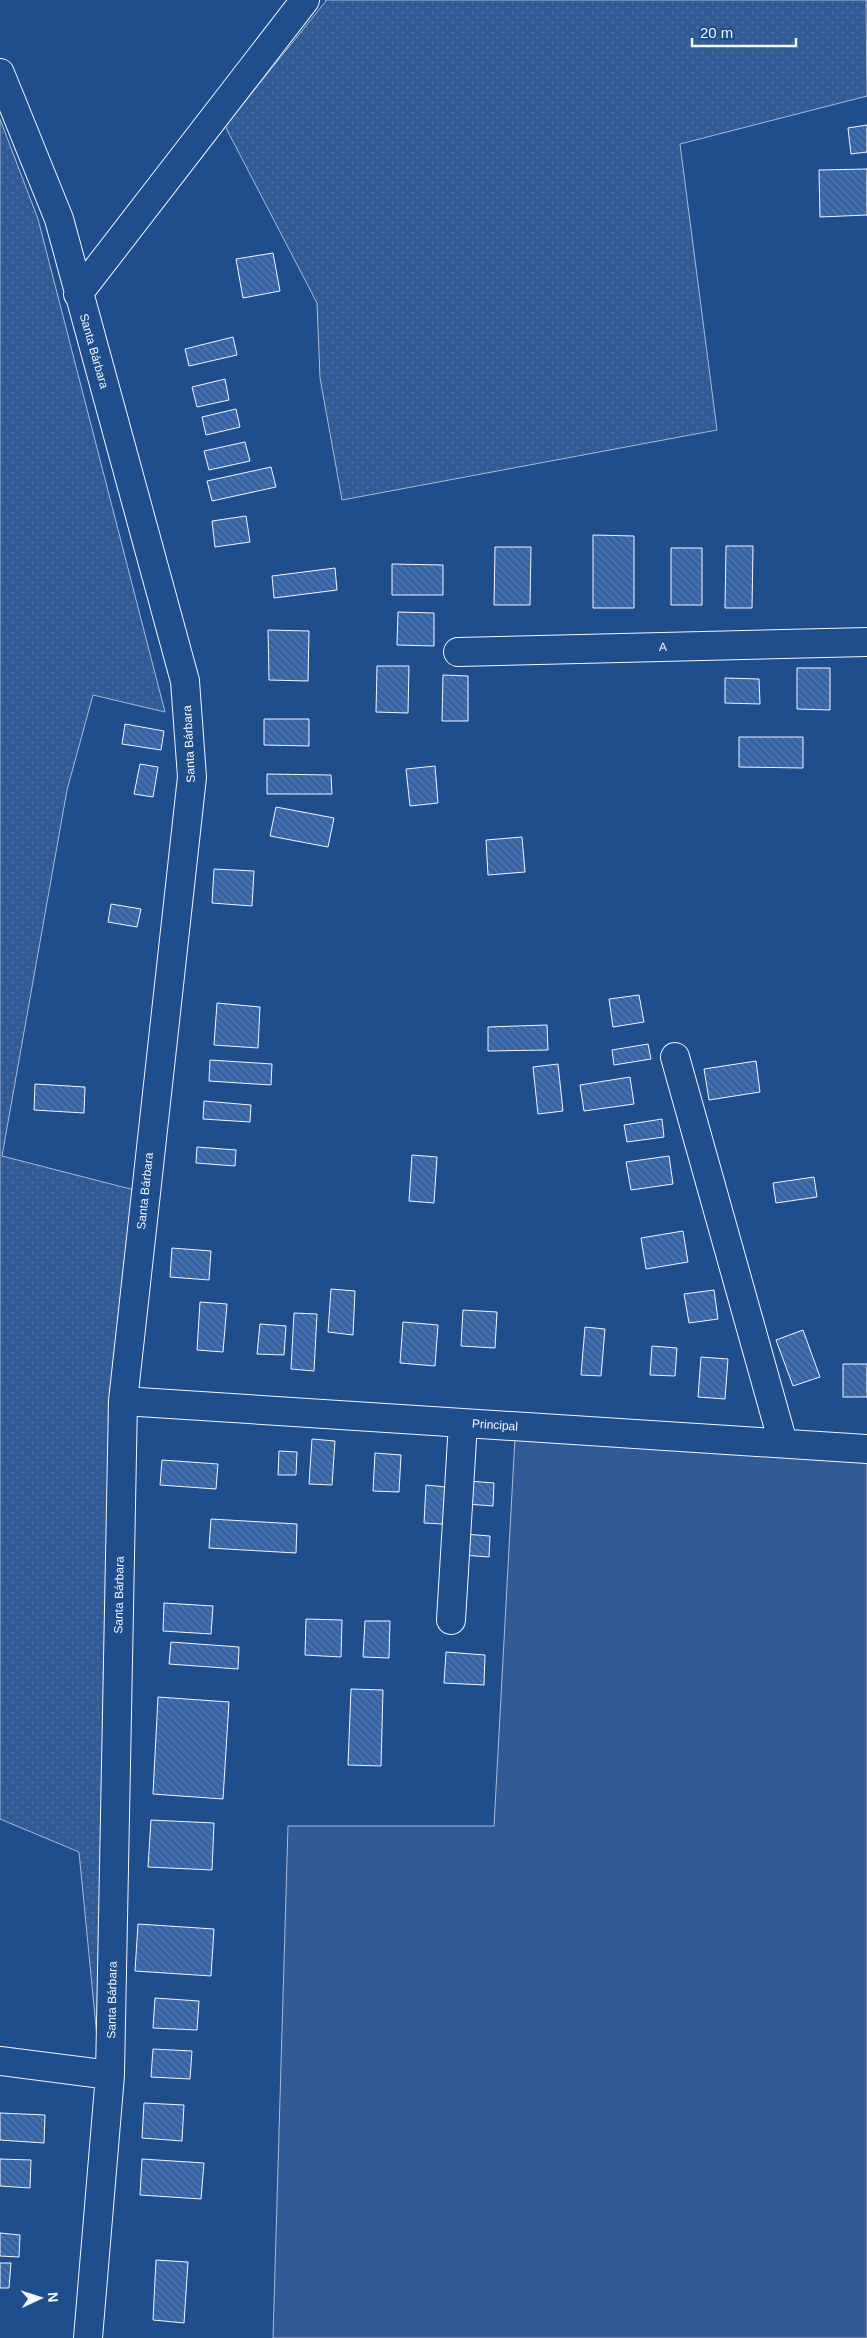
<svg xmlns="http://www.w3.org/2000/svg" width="867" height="2338" font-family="Arial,sans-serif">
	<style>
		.grass { fill: url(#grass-dots); stroke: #a8bbd7 }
		.built { fill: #305b95; stroke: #a8bbd7 }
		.building { fill: url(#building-back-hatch); stroke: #f2f6ff }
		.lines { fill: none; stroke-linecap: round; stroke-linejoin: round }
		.minor-casing { stroke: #f2f6ff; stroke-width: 30 }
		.minor { stroke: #1f4e8c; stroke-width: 28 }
		.labels { text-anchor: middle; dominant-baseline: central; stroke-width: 4; stroke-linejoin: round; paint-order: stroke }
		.street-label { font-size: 12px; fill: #f2f6ff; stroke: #1f4e8c }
	</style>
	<defs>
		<pattern id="grass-dots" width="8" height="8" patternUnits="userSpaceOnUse" patternTransform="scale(1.25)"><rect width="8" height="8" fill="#305b95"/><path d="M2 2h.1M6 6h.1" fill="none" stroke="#4e73a5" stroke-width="1.8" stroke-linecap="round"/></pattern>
		<pattern id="building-back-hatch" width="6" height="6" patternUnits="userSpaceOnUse" patternTransform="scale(1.25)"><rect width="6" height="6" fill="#3563a3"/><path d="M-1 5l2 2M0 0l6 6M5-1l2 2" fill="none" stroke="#537ab1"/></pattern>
	</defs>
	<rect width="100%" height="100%" fill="#1f4e8c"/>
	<!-- grass -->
	<path class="grass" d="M325,0H866L867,96L680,144L717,430L342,500L320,378L317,303L225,126L326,1Z
		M0,119L38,219L165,712L93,695L67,790L2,1156L150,1194L97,2037L79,1852L0,1819Z"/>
	<!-- built -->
	<path class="built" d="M515,1437L867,1456V2338H273L288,1826H494Z"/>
	<!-- building -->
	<path class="building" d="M867,125V152L851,154L848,128Z
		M867,169V215L820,217L819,170Z
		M273,253L280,291L243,298L236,259Z
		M233,337L237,355L189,366L185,349Z
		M225,379L229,400L197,407L192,387Z
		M236,409L240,427L206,435L202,417Z
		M245,442L250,461L209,470L204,451Z
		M271,467L276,487L212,501L207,481Z
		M246,516L250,542L215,547L212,521Z
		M593,535L634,536V608H593Z
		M726,546H753L752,608H725Z
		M495,547H531L530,605H494Z
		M671,548H702V605H671Z
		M392,564L443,565V595H392Z
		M335,568L337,590L274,598L272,576Z
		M398,612L434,613V646L397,645Z
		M268,630L309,631L308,681L269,680Z
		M377,666H409L408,713L376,712Z
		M797,668H830V710L797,709Z
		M443,675L468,676V721H442Z
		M725,678L759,679L760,704L725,703Z
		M264,719H309V746L264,745Z
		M125,724L164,731L161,750L122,744Z
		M739,737H803V768L739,767Z
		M140,764L158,767L153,797L134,794Z
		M435,766L438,803L410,806L406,769Z
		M267,774L331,775L332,794H267Z
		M276,807L334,818L328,847L270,836Z
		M522,837L525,872L488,875L486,840Z
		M214,869L254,871L252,906L212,903Z
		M111,904L141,909L137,927L108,922Z
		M639,995L644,1022L613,1027L609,999Z
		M217,1003L260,1007L258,1048L214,1045Z
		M547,1025L548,1050L488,1051V1027Z
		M648,1044L651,1059L614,1065L612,1050Z
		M210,1060L272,1064L271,1085L209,1081Z
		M756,1061L760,1092L709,1100L704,1069Z
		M558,1064L563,1111L538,1114L533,1067Z
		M630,1077L634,1104L584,1111L580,1085Z
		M35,1084L85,1087L84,1113L34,1110Z
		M204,1101L251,1105L250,1122L203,1119Z
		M662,1119L664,1137L627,1142L624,1125Z
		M197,1147L236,1150L235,1166L196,1163Z
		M412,1155L437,1157L434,1203L409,1201Z
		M669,1156L673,1184L631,1190L626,1162Z
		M814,1177L817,1197L776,1203L773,1183Z
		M683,1231L688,1262L646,1269L641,1238Z
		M172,1248L211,1251L209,1280L170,1277Z
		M331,1289L355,1291L353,1335L328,1332Z
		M714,1290L718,1319L689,1323L684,1294Z
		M200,1302L227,1304L223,1352L197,1350Z
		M463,1310L497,1312L495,1348L461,1346Z
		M294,1313L317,1314L314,1371L291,1369Z
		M403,1322L438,1325L435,1366L400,1363Z
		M260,1324L286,1326L284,1355L257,1354Z
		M585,1327L605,1329L601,1376L581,1375Z
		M803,1330L820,1377L793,1386L776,1340Z
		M652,1346L677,1348L675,1376L650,1375Z
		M701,1357L728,1359L725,1399L698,1397Z
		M843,1364H867V1397H843Z
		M312,1439L335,1441L332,1485L309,1484Z
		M279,1451L297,1452L296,1475H278Z
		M375,1453L401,1455L399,1492L373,1491Z
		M162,1460L218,1464L216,1489L160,1485Z
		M469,1481L494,1483L493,1506L467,1504Z
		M426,1485L445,1487L443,1524L424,1523Z
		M211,1519L297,1524L296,1553L209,1548Z
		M464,1534L490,1536L489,1557L462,1555Z
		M164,1603L213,1606L211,1634L163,1631Z
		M306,1619L342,1620L341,1657L305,1655Z
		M365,1621H390L389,1658L363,1657Z
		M171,1642L239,1647L238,1669L169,1664Z
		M446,1652L485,1655L484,1685L444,1683Z
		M351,1689L383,1690L381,1766L348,1765Z
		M158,1697L229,1702L223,1799L153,1794Z
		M151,1820L214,1823L212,1870L148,1867Z
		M138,1924L214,1929L211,1976L135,1971Z
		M155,1998L199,2001L197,2030L153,2028Z
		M153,2049L192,2051L190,2079L151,2077Z
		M144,2103L184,2105L182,2141L142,2138Z
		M0,2113L45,2115L44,2143L0,2140Z
		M0,2159L31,2160L30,2188L0,2186Z
		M142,2159L204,2163L201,2199L140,2195Z
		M0,2233L20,2235L19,2257L0,2256Z
		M156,2260L188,2262L184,2323L153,2320Z
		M0,2263H11L9,2288H0Z"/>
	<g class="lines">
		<!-- minor casing -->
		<g class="minor-casing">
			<path id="minor" d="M0,73L59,219L185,681L192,777L123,1401L110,2075L88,2338
				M78,294L305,0
				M458,652L867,642
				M675,1057L783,1443
				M123,1401L867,1449
				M451,1620L463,1423
				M0,2061L110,2075"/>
		</g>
		<!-- minor -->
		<use href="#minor" class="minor"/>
	</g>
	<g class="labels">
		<!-- street labels -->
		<g class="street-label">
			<text transform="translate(94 351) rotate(74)">Santa Bárbara</text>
			<text transform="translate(663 647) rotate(-1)">A</text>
			<text transform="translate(189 744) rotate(-93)">Santa Bárbara</text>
			<text transform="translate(145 1191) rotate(-84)">Santa Bárbara</text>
			<text transform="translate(495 1425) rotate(4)">Principal</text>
			<text transform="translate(119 1595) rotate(-89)">Santa Bárbara</text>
			<text transform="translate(112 2000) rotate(-89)">Santa Bárbara</text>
		</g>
	</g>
	<!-- north arrow -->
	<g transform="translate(40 2298) rotate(86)" stroke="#1f4e8c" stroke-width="4" paint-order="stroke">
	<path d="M0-4L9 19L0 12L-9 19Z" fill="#f2f6ff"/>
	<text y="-8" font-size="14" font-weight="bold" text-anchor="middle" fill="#f2f6ff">N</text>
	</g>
	<!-- scale -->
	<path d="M692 38v8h104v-8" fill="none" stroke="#f2f6ff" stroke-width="2.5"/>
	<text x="700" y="38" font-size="15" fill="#f2f6ff" stroke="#1f4e8c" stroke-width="4" paint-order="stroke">20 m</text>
</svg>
